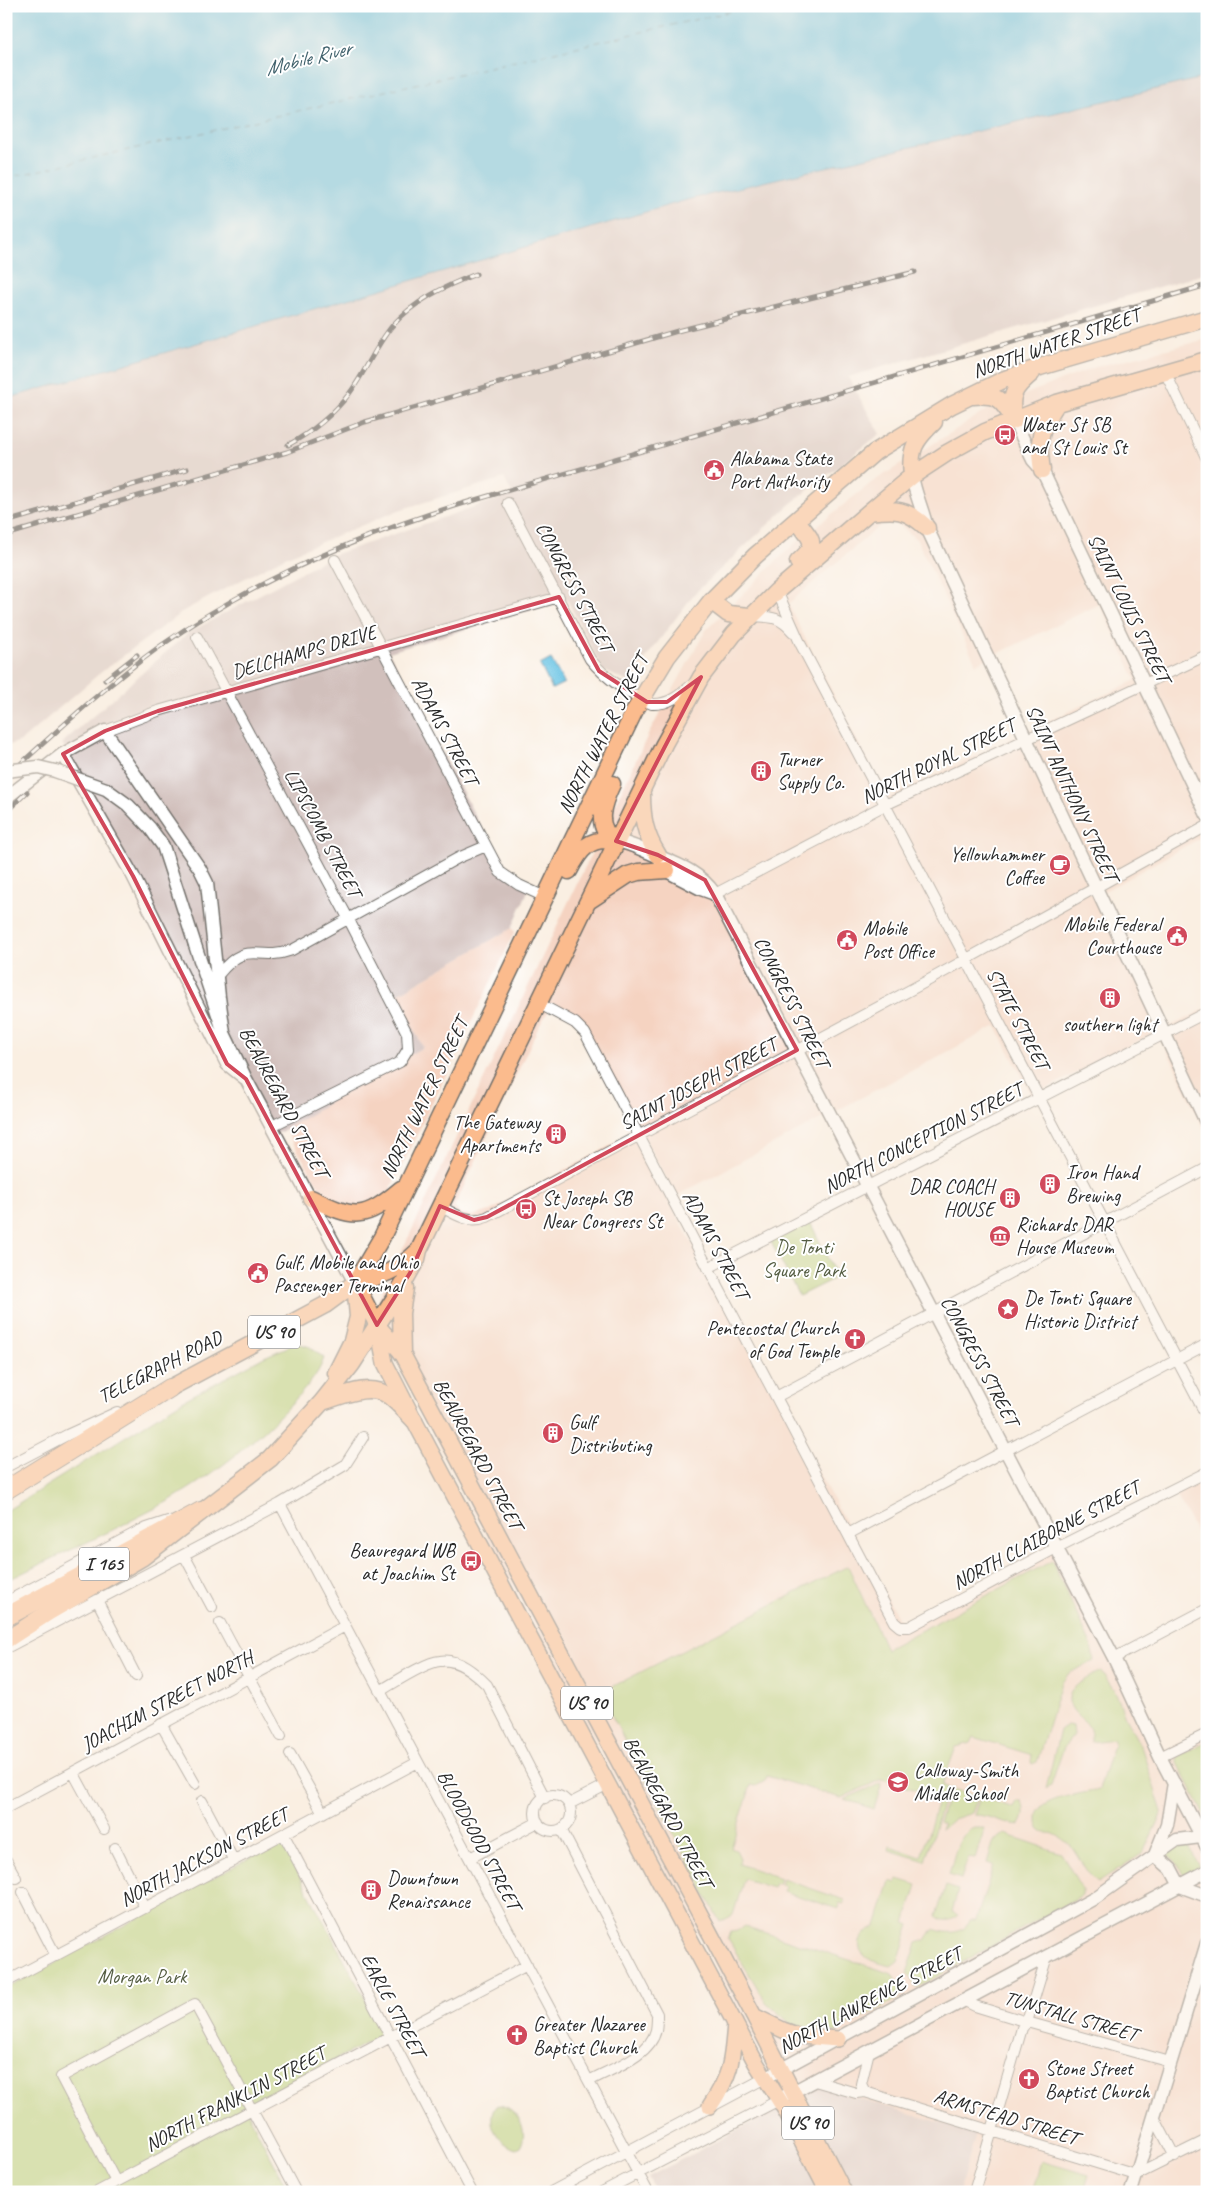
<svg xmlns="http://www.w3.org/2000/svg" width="1213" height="2198" font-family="Caveat,sans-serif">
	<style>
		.built { fill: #f5d3c1; fill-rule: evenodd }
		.industrial { fill: #d1c0bc }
		.green { fill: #b2d077; stroke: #6e7e51 }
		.water { fill: #64c1e2; stroke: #487686 }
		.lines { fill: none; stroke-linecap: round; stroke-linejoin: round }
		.ferry { stroke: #3f606b; stroke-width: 1; stroke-dasharray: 6 5; stroke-linecap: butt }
		.minor-casing { stroke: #73706b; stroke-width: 12 }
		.tertiary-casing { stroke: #73706b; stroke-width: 15 }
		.primary-casing { stroke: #73706b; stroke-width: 18 }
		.trunk-casing { stroke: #73706b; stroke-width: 19 }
		.motorway-casing { stroke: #73706b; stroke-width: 20 }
		.minor { stroke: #fff; stroke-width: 10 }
		.tertiary { stroke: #fff; stroke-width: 12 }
		.primary { stroke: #fbbb8d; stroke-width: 15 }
		.trunk { stroke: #fbbb8d; stroke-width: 16 }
		.motorway { stroke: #fbbb8d; stroke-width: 18 }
		.rail-casing { stroke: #2b2b2b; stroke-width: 5 }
		.rail { stroke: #fff; stroke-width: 3; stroke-dasharray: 9; stroke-linecap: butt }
		.tertiary-bridge-casing { stroke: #73706b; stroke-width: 15; stroke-linecap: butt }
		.tertiary-bridge { stroke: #fff; stroke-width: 12 }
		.marked { fill: none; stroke: #d1495b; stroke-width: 4; stroke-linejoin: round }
		.labels { text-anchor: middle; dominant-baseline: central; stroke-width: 4; stroke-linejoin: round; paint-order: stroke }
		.shield { fill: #fff; stroke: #6b6b6b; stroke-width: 1 }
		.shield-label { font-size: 19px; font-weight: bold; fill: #2b2b2b }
		.street-label { font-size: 20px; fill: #2b2b2b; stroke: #fff }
		.poi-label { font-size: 20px; fill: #2b2b2b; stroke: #fff; text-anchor: start }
		.park-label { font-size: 20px; fill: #545d42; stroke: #fff }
		.water-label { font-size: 21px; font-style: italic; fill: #3f606b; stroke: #fff }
	</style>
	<rect width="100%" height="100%" fill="#fff"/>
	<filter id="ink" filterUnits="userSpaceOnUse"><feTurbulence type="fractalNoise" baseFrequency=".02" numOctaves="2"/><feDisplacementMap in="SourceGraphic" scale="10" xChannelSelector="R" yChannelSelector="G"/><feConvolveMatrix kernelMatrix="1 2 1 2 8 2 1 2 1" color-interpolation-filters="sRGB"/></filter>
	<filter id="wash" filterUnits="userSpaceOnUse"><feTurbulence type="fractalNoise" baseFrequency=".0096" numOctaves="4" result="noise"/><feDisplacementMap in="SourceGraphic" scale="20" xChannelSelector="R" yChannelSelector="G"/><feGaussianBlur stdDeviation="1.12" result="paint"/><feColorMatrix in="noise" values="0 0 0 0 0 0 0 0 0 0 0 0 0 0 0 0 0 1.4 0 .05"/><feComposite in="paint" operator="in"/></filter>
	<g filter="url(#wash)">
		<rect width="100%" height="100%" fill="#faefe2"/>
		<!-- built -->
		<path class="built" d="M1207,339V834L1103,892L1167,1028L1207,1008V1135L1158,1031L1032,1096L996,1026L676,1196L586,1030L553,1003L538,1028L454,1207L461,1214L473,1216L490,1211L632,1134L901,1623L1051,1547L1165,1751L1207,1730V2192H959L975,2133L788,2103L472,1508L395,1357L379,1299L648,735L706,630L793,545L871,483L990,408L1096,367ZM884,522L899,524L917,540L976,664L1100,604L1136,680L886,798L788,604Z
			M512,928L515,932L389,1192L356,1211L325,1197L285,1129L423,1047L396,995Z
			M1207,1476V1552L1175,1493Z"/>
		<!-- industrial -->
		<path class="industrial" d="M1207,77V273L848,377L880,434L789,505L694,594L628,682L603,670L567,599L389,652L504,871L530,886L512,928L396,995L423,1047L272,1137L62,743L188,633L333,555L512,494L504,478L399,510L285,557L185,610L100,673L21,741L6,746V399L687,200Z
			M820,2087L976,2133L959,2192H656L648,2177Z"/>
		<!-- green -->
		<path class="green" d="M809,1220L837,1277L799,1296L770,1240Z
			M297,1343L310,1347L324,1358C318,1377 302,1392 289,1406C249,1448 201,1485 150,1511C103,1536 54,1557 6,1581V1511L184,1400L264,1357Z
			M1052,1561L1091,1645L1094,1661L1069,1673L1061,1684L1037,1762L1032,1764L1031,1762L1032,1755L974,1737L971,1743L956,1747L942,1785L948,1788L945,1799L882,1779L841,1798L767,1776L765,1781L756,1786L751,1785L731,1848L736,1850L740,1858L739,1864L780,1878L778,1884L775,1883L773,1888L744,1879L733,1915L720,1922L600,1693L848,1566L886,1649Z
			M1101,1671L1116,1693L1125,1717L1142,1749L1162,1812L1143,1853L1098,1882C1084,1873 1081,1857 1070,1845C1066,1842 1059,1836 1054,1834C1048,1832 1045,1835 1040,1830C1037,1826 1037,1823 1037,1819C1035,1797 1083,1794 1099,1790L1112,1748L1114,1746V1739L1091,1742C1092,1721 1083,1723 1073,1710C1058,1690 1088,1678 1101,1671Z
			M1067,1725L1073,1726L1074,1735L1064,1747L1051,1785L1046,1789L1060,1730Z
			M1207,1741V1820L1177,1761L1178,1756Z
			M882,1783L874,1809L844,1799Z
			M950,1788L978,1797L972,1813L954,1819L941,1830L943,1824L939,1823Z
			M980,1797L1014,1808L1017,1801H1022C1025,1810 1025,1817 1020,1825C1004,1824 990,1815 974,1815Z
			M938,1801L943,1802L925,1861L889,1850L890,1846L921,1857Z
			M974,1828H985L975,1859L968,1858L961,1879L949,1875C954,1859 956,1835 974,1828Z
			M1005,1834L1061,1853L1082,1889V1895L917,1988L907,1973L917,1943L926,1940L933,1929C949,1934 961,1935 970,1920H976L994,1865L987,1863C991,1851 992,1838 1005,1834Z
			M281,1841L384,2034L245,2107L289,2192H6V1989Z
			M1187,1843L1200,1867L1184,1875L1177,1863L1167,1854L1169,1850Z
			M782,1879L845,1900L844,1904L839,1903L838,1909L783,1891L784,1886L780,1885Z
			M898,1879L917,1885L905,1923L910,1925L898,1961L891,1966C884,1964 871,1962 865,1956C852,1944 864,1931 876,1926L890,1881L896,1883Z
			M946,1886L958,1890L952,1912L958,1915C952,1922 943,1922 936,1916Z
			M744,1926L893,1974L903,1991L899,1998L836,2032L813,2029L791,2024L766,2002L728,1939L731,1932L737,1931Z
			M499,2105C517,2107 530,2131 520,2147L516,2149C499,2144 484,2122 496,2106Z
			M1041,2161L1089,2175L1084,2192H1032Z"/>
		<!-- water -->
		<path class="water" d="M6,6H1207V77L687,200L6,399Z
			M551,659L564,683L552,689L540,665Z"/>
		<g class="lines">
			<!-- ferry -->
			<path class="ferry" d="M6,178L755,6"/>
		</g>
	</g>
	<g filter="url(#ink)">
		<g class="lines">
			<!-- minor casing -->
			<g class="minor-casing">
				<path id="minor" d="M1165,372L1207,459
					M508,503L590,659C605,678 630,695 652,704C670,705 682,693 694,683
					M335,560L500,872L519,885L545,897
					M777,591L801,645L1207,1417
					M751,616C772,617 779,616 793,632
					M197,637L348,918L407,1033L408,1049L400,1062L272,1126
					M105,731L158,711L559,597
					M715,894L885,805L1207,655
					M218,975C249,937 256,963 292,950L458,858L486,846
					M538,1003L575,1023L585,1033L894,1622L900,1627H909L1056,1548L1207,1472
					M440,1206C456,1215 469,1224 487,1217L929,980L1207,826
					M708,1268L1207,1012
					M776,1397L1207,1168
					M6,1467L67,1435L117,1412
					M280,1504L648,2192
					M848,1534L1207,1344
					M184,1555L212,1607
					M97,1600L136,1676
					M6,1602L141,1530L168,1521
					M220,1623L281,1736
					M10,1646L280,1504L345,1465L363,1437
					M1114,1658L1207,1609
					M380,1691C394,1683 425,1662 440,1661C458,1658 475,1673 487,1685L545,1798
					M161,1724L195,1784
					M290,1754L323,1813
					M1160,1757L1207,1734
					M73,1772L104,1829
					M535 1813a18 18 0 1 1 36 0a18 18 0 1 1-36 0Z
					M202,1801L234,1861
					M569,1804L608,1784
					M6,1808L345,1626
					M561,1829L657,2014C657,2019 657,2025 656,2030C650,2057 610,2069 589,2081
					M284,1835L472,2192
					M115,1848L145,1908
					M470,1858L538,1822
					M6,1860L16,1878
					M23,1892L56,1956
					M6,1982L418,1762
					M963,2000L975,2006L1027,2022L1170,2062
					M815,2081L856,2093L865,2092L1136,2175L1207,2140
					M865,2092L861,2084L869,2051
					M1154,2117L1175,2157
					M116,2182L61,2077L195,2004L296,2192
					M97,2192L527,1965
					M551,2192L765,2078
					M602,2192L779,2100
					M974,2192L1022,2028L1027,2022L1047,1956"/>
			</g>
			<!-- tertiary casing -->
			<g class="tertiary-casing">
				<path id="tertiary" d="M1014,420L1033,460L1042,470L1207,815
					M912,476C915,494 923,510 927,528L1207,1124
					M63,754L133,876L227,1064L246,1079
					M6,798L63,754L105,731L200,869L207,883L219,997L224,1033
					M616,841C629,843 638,848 650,853C676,864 698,870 715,894L1114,1658L1160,1757L1207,1847
					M659,867L701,889L715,894
					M195,945L224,1033L246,1079L355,1283
					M1174,1783L1167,1825L1155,1855L1171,1869L1180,1886L1207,1896
					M765,2078L1095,1898L1177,1840L1201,1837
					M785,2096L1207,1871
					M1131,2192L1207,1943"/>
			</g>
			<!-- primary casing -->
			<g class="primary-casing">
				<path id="primary" d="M356,1284L377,1325L402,1353L754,2016L844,2192
					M378,1326L385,1363L414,1420L756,2063L786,2111L828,2192
					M754,2016L783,2030L800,2036L838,2039
					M710,2106C732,2074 732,2060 735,2023"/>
			</g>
			<!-- trunk casing -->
			<g class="trunk-casing">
				<path id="trunk" d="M973,396C997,394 1000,398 1013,418
					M1014,420C1009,395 1013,389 1032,373
					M1042,470C1037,439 1040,429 1057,403
					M912,476C909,449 915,440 934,422
					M869,512C896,509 906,508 927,528
					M797,520C811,541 820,542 798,562
					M711,601L728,614L750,616
					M612,784C603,803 593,828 616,841
					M642,794C642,818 645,835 658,855
					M569,871C580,849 590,836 616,841
					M590,900L628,875L638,872L667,870
					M311,1198C355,1219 363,1221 401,1189
					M355,1283C380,1277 399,1270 417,1252
					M402,1353L401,1313L405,1288
					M336,1373L352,1341L358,1317L355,1283
					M170,1388L325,1305L355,1283L382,1237L635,710L667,657L711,601L755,556L875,452L952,405L1005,379L1040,367L1207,318
					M322,1402C342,1396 370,1382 389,1396C398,1403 406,1412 414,1420
					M6,1640L49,1612L143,1557L270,1459L322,1402L352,1364L396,1296L417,1259L419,1250L664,744L701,677L734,634L777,591L869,512L912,476L947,453L985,432L1057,403L1207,360"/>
			</g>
			<!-- motorway casing -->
			<g class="motorway-casing">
				<path id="motorway" d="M6,1490L170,1388
					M6,1617L201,1511"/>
			</g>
			<!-- minor -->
			<use href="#minor" class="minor"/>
			<!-- tertiary -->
			<use href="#tertiary" class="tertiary"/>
			<!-- primary -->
			<use href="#primary" class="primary"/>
			<!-- trunk -->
			<use href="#trunk" class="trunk"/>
			<!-- motorway -->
			<use href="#motorway" class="motorway"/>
			<!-- rail casing -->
			<g class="rail-casing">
				<path id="rail" d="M288,445C312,432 332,416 349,394C365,373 375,347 392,326C414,301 445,286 476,274
					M6,522L187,469
					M6,535L287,452L365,422L681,330L915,272
					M105,680L137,655
					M6,777C56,732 105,686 159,647C251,582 352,538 458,505L1207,285
					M6,812L27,792"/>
			</g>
			<!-- rail -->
			<use href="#rail" class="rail"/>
			<!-- tertiary-bridge casing -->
			<g class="tertiary-bridge-casing">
				<path id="tertiary-bridge" d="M6,771L38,767L55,771L106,789L128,805L150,828L163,846L195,945"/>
			</g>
			<!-- tertiary-bridge -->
			<use href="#tertiary-bridge" class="tertiary-bridge"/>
		</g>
	</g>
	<!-- marked area -->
	<path d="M0 0H1213V2198H0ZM559,597L599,671L647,702H667L701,677L616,841L658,855L705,880L797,1050L487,1217L474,1220L440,1206L410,1273L377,1325L246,1079L227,1064L133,876L63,754L105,731L158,711Z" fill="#faefe2" fill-opacity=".55" fill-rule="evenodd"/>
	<path class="marked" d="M559,597L599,671L647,702H667L701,677L616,841L658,855L705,880L797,1050L487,1217L474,1220L440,1206L410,1273L377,1325L246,1079L227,1064L133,876L63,754L105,731L158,711Z"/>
	<!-- icons -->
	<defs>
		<g id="bus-disc" transform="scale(1.125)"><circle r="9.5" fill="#d1495b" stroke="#fff"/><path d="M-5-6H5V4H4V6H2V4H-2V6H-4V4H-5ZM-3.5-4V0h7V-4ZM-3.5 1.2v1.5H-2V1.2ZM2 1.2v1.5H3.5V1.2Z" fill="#fff"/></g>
		<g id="civic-disc" transform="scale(1.125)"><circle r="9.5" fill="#d1495b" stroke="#fff"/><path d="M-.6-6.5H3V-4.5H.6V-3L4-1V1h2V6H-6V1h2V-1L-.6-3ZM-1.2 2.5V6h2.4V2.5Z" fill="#fff"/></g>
		<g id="building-disc" transform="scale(1.125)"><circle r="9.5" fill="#d1495b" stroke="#fff"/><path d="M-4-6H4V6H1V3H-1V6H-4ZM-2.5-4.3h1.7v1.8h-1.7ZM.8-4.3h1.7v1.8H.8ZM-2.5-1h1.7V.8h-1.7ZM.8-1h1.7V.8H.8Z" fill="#fff"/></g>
		<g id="cafe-disc" transform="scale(1.125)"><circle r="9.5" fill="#d1495b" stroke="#fff"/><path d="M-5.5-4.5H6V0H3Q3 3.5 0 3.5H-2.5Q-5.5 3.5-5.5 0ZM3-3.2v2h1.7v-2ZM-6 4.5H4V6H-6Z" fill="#fff"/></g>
		<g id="museum-disc" transform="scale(1.125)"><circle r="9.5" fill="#d1495b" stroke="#fff"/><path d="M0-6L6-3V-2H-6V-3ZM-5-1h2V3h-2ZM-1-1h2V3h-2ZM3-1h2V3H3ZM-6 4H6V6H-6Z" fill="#fff"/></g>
		<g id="sight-disc" transform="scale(1.125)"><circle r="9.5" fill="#d1495b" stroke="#fff"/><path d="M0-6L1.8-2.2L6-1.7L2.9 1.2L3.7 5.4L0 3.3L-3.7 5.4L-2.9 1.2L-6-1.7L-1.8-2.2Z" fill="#fff"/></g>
		<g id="church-disc" transform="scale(1.125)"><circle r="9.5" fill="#d1495b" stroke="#fff"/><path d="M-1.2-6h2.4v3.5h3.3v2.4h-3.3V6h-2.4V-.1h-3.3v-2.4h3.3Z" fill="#fff"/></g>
		<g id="school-disc" transform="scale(1.125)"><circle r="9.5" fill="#d1495b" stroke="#fff"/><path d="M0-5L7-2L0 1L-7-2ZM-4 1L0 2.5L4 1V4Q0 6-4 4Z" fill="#fff"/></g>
	</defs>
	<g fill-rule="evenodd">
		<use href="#bus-disc" x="1005" y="435"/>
		<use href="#civic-disc" x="714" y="470"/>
		<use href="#building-disc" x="761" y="771"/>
		<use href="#cafe-disc" x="1060" y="865"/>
		<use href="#civic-disc" x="1177" y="936"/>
		<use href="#civic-disc" x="847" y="940"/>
		<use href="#building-disc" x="1110" y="998"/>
		<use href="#building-disc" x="556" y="1134"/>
		<use href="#building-disc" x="1050" y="1184"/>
		<use href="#building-disc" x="1010" y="1198"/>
		<use href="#bus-disc" x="526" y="1209"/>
		<use href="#museum-disc" x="1000" y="1236"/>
		<use href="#civic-disc" x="258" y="1273"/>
		<use href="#sight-disc" x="1008" y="1309"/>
		<use href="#church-disc" x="855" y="1339"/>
		<use href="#building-disc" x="553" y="1433"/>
		<use href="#bus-disc" x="471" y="1561"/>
		<use href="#school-disc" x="898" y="1782"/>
		<use href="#building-disc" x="371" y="1890"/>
		<use href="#church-disc" x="517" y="2035"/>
		<use href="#church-disc" x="1029" y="2079"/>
	</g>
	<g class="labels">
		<!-- shield labels -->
		<g class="shield">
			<rect x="248" y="1315.5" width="52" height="33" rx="4"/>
			<rect x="79" y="1547.5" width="50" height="33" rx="4"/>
			<rect x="561" y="1686.5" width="52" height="33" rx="4"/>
			<rect x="782" y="2106.5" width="52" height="33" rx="4"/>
		</g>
		<g class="shield-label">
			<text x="274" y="1332">US 90</text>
			<text x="104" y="1564">I 165</text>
			<text x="587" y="1703">US 90</text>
			<text x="808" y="2123">US 90</text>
		</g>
		<!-- street labels -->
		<g class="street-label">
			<text transform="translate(1056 343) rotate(-19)">NORTH WATER STREET</text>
			<text transform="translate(575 587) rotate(62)">CONGRESS STREET</text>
			<text transform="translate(1129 608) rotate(64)">SAINT LOUIS STREET</text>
			<text transform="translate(304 652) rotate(-16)">DELCHAMPS DRIVE</text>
			<text transform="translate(445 731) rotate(62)">ADAMS STREET</text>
			<text transform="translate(603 734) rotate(-63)">NORTH WATER STREET</text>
			<text transform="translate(938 761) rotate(-26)">NORTH ROYAL STREET</text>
			<text transform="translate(1072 793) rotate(65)">SAINT ANTHONY STREET</text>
			<text transform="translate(323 833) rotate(62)">LIPSCOMB STREET</text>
			<text transform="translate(792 1002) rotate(63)">CONGRESS STREET</text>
			<text transform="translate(1018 1019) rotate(62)">STATE STREET</text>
			<text transform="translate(698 1084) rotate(-28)">SAINT JOSEPH STREET</text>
			<text transform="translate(424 1098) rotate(-64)">NORTH WATER STREET</text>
			<text transform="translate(284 1102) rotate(62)">BEAUREGARD STREET</text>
			<text transform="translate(923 1138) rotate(-27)">NORTH CONCEPTION STREET</text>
			<text transform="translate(716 1245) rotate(62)">ADAMS STREET</text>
			<text transform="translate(980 1361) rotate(62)">CONGRESS STREET</text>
			<text transform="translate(160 1367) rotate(-27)">TELEGRAPH ROAD</text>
			<text transform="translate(478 1454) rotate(62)">BEAUREGARD STREET</text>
			<text transform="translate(1046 1535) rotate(-28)">NORTH CLAIBORNE STREET</text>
			<text transform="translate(167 1701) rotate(-28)">JOACHIM STREET NORTH</text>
			<text transform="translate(668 1812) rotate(62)">BEAUREGARD STREET</text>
			<text transform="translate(479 1840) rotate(62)">BLOODGOOD STREET</text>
			<text transform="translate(204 1857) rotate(-28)">NORTH JACKSON STREET</text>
			<text transform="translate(870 2000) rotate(-28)">NORTH LAWRENCE STREET</text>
			<text transform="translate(393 2005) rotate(62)">EARLE STREET</text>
			<text transform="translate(1071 2016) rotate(16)">TUNSTALL STREET</text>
			<text transform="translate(235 2099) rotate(-28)">NORTH FRANKLIN STREET</text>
			<text transform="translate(1006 2117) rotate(17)">ARMSTEAD STREET</text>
		</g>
		<!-- poi labels -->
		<g class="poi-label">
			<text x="1021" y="424">Water St SB<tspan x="1021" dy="23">and St Louis St</tspan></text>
			<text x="730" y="458">Alabama State<tspan x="730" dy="23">Port Authority</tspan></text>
			<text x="777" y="759">Turner<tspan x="777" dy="23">Supply Co.</tspan></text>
			<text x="1044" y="854" text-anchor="end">Yellowhammer<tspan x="1044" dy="23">Coffee</tspan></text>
			<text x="1161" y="924" text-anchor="end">Mobile Federal<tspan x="1161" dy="23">Courthouse</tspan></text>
			<text x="863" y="928">Mobile<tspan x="863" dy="23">Post Office</tspan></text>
			<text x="1110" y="1024" text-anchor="middle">southern light</text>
			<text x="540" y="1122" text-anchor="end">The Gateway<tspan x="540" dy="23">Apartments</tspan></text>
			<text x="1066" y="1172">Iron Hand<tspan x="1066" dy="23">Brewing</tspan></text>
			<text x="994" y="1186" text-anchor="end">DAR COACH<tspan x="994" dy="23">HOUSE</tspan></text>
			<text x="542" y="1198">St Joseph SB<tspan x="542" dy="23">Near Congress St</tspan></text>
			<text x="1016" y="1224">Richards DAR<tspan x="1016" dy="23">House Museum</tspan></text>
			<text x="274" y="1262">Gulf, Mobile and Ohio<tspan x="274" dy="23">Passenger Terminal</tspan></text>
			<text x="1024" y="1298">De Tonti Square<tspan x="1024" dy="23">Historic District</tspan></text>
			<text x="839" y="1328" text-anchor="end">Pentecostal Church<tspan x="839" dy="23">of God Temple</tspan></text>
			<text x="569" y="1422">Gulf<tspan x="569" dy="23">Distributing</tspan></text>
			<text x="455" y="1550" text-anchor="end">Beauregard WB<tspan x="455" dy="23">at Joachim St</tspan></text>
			<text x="914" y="1770">Calloway-Smith<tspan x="914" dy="23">Middle School</tspan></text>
			<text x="387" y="1878">Downtown<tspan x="387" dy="23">Renaissance</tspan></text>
			<text x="533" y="2024">Greater Nazaree<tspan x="533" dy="23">Baptist Church</tspan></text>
			<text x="1045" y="2068">Stone Street<tspan x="1045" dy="23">Baptist Church</tspan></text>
		</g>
		<!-- park labels -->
		<g class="park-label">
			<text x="804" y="1247">De Tonti<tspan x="804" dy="23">Square Park</tspan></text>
			<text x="142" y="1976">Morgan Park</text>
		</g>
		<!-- water labels -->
		<g class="water-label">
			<text transform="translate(308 58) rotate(-14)">Mobile River</text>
		</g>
	</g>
	<!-- margin -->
	<rect width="1213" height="2198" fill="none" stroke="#fff" stroke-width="25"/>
</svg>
